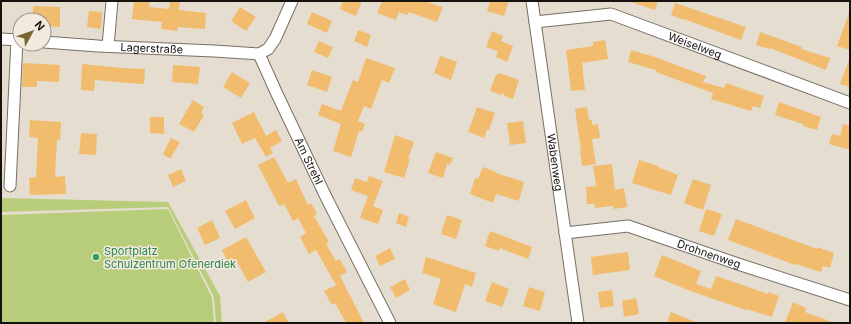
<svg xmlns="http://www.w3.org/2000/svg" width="851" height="324" font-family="Inter,sans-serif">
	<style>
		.park { fill: #b8cd79 }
		.building { fill: #f1bc6e }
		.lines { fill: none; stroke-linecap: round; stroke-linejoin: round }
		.minor-casing { stroke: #776f64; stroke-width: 13 }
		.minor { stroke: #fff; stroke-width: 11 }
		.leisure-dot { fill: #2e9e5b; stroke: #f3eade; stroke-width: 1.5 }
		.labels { text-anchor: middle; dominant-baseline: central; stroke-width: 3; stroke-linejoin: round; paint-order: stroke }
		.street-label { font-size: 11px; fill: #16130f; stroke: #f3eade }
		.leisure-label { font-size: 11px; fill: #27864d; stroke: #f3eade; text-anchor: start }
	</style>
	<rect width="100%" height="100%" fill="#e6ddd1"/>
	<!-- park -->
	<path class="park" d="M1,198L168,202L220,296L222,323H216L214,297L168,207L1,212Z
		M168,209L212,298L214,323H1V215Z"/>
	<!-- building -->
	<path class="building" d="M134,1H150L149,7L169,9L170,1H180L179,10L206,13L205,29L178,27L177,31L161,29L162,22L132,19Z
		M343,1H362L356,16L340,9Z
		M382,1H424L443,7L437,22L409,12L407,15L399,12L396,20L377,13Z
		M490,1H509L504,16L487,11Z
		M631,1H658L655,10L631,2Z
		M675,3L746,27L741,40L684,19V20L671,15Z
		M33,6L60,7V27L44,26V20H33Z
		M240,7L256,17L246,31L231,21Z
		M89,11L102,12L101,29L87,27Z
		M312,12L332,21L327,33L307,24Z
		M849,13H850V50L837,46Z
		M358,30L371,35L367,47L354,41Z
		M492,31L503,36L501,41L513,46L507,62L496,57L498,51L486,47Z
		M760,32L802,47L801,49L830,58L826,70L770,48L769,49L756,45Z
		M605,40L608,59L582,63L585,90L571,91L566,50L593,46V42Z
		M319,41L333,47L328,58L314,52Z
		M631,50L655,57L706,76L703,82L724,88L726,83L764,96L760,108L753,106L751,111L711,99L713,93L656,72V70L628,62Z
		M440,56L457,62L451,80L434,73Z
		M366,58L395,68L389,83L382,80L371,109L364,106L358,121L365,124L362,132L359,131L351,157L333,151L341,124L318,115L322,104L341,111L353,80L358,82Z
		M849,60H850V87L840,84Z
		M23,63L60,65L59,82L37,81V87H22Z
		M82,64L122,68L145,69L144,84L129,83L95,80L94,91L81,90Z
		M173,65L200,67L198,84L172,82Z
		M312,70L332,77L327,92L307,85Z
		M232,72L250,83L241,98L223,87Z
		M499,73L519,80L513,99L504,96L503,91L502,95L490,91L495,77Z
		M193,100L204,107L201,113L204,115L194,132L179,124Z
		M779,102L821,117L817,130L803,126V124L775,115Z
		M477,107L495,113L489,130H487L484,138L468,132Z
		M587,107L589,120H592V125L598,124L600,138L592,139L596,164L582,166L580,150H581L575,109Z
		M254,112L266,136L276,130L282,141L270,148L273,153L266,157L255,138L242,144L232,123Z
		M150,117H164V134L150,133Z
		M30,120L61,122L60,140L57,139L55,177L65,176L66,194L30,195L29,178L36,177L38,138L29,137Z
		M523,121L526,143L510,145L507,123Z
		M843,124L850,126V150L829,144L832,134L840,136Z
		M81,133L97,134L96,155L79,154Z
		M395,135L414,142L408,159H410L404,178L384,172Z
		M171,138L180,142L170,159L163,154Z
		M436,152L453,158L450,165L447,164L443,178L428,173Z
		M274,157L288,183L296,179L308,205L311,203L317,214L314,216L329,242L326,244L336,261L340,259L347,272L340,276L364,323H346L335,303L332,305L324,291L336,285L316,250L309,254L300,237L306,233L298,218L293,221L284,204L279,206L258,165Z
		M639,160L658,166V167L678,175L671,195L632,183Z
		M612,164L615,190L624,188L627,207L614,209L613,206L595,208V204H587L586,187L596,186L593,166Z
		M483,167L496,172V173L524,182L519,201L496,194L493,203L470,194L475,178L478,179Z
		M181,169L186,181L173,187L168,175Z
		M369,176L383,181L373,206L383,210L378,224L360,218L368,196L351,190L355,178L367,182Z
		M693,179L711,185L703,210L684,203Z
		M246,200L255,218L235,229L225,211Z
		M706,209L722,214L714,236L699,231Z
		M399,213L409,217L406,227L396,223Z
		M447,215L462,220L456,239L441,234Z
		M736,219L817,249V247L834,253L830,268L823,266L821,272L796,264L795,265L728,240Z
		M212,220L220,238L205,245L197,228Z
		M490,231L532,247L528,259L500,248L499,251L485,246Z
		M246,237L266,272L248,282L236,260L229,264L222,250Z
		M390,248L395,259L380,266L375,256Z
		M628,252L630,270L593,275L591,257Z
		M662,255L701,271L696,284L711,289L716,276L768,294V292L779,296L772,317L747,309L746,310L693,292L654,276Z
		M426,257L476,273L472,287L465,284L456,312L433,304L441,279L422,273Z
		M405,279L410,290L396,298L390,287Z
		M492,282L509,289L502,307L485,301Z
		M529,287L545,292L540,311L523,306Z
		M612,290L614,306L600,308L598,292Z
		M636,298L639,314L624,317L622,301Z
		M793,302L806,308L805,312L832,322V323H785Z
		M283,312L289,323H263Z
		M671,312L698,323H667Z"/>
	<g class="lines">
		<!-- minor casing -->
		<g class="minor-casing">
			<g id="minor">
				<path id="s1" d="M532,1L578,323"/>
				<path id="s2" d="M535,22L611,14L850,103"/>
				<path d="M1,39L20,40"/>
				<path id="s3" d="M44,42L98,46L214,51L259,54"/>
				<path d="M108,46L112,1"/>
				<path id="s4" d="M259,54L277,94L326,197L390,323"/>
				<path d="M259,54L268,49L275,39L292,1"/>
				<path d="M10,186L17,40"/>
				<path id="s5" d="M565,233L628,226L741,265L850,300"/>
			</g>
		</g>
		<!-- minor -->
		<use href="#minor" class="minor"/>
	</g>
	<!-- markers -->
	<circle class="leisure-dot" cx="96" cy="257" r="4"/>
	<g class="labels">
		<!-- street labels -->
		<g class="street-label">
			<text stroke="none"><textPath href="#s2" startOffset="166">Weiselweg</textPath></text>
			<text stroke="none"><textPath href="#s3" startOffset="108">Lagerstraße</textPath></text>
			<text stroke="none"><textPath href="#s4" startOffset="118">Am Strehl</textPath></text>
			<text stroke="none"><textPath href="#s1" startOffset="163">Wabenweg</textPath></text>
			<text stroke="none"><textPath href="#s5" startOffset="149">Drohnenweg</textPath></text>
		</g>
		<!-- leisure labels -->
		<g class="leisure-label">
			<text x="104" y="251">Sportplatz<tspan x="104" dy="13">Schulzentrum Ofenerdiek</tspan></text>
		</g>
	</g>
	<!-- border -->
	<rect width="851" height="324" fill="none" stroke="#16130f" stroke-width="4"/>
	<!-- north arrow -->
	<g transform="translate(32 32) rotate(50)"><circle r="19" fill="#f3eade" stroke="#9b948b"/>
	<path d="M0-3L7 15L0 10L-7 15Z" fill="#7a6434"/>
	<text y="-6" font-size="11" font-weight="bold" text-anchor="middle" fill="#16130f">N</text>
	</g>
</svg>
